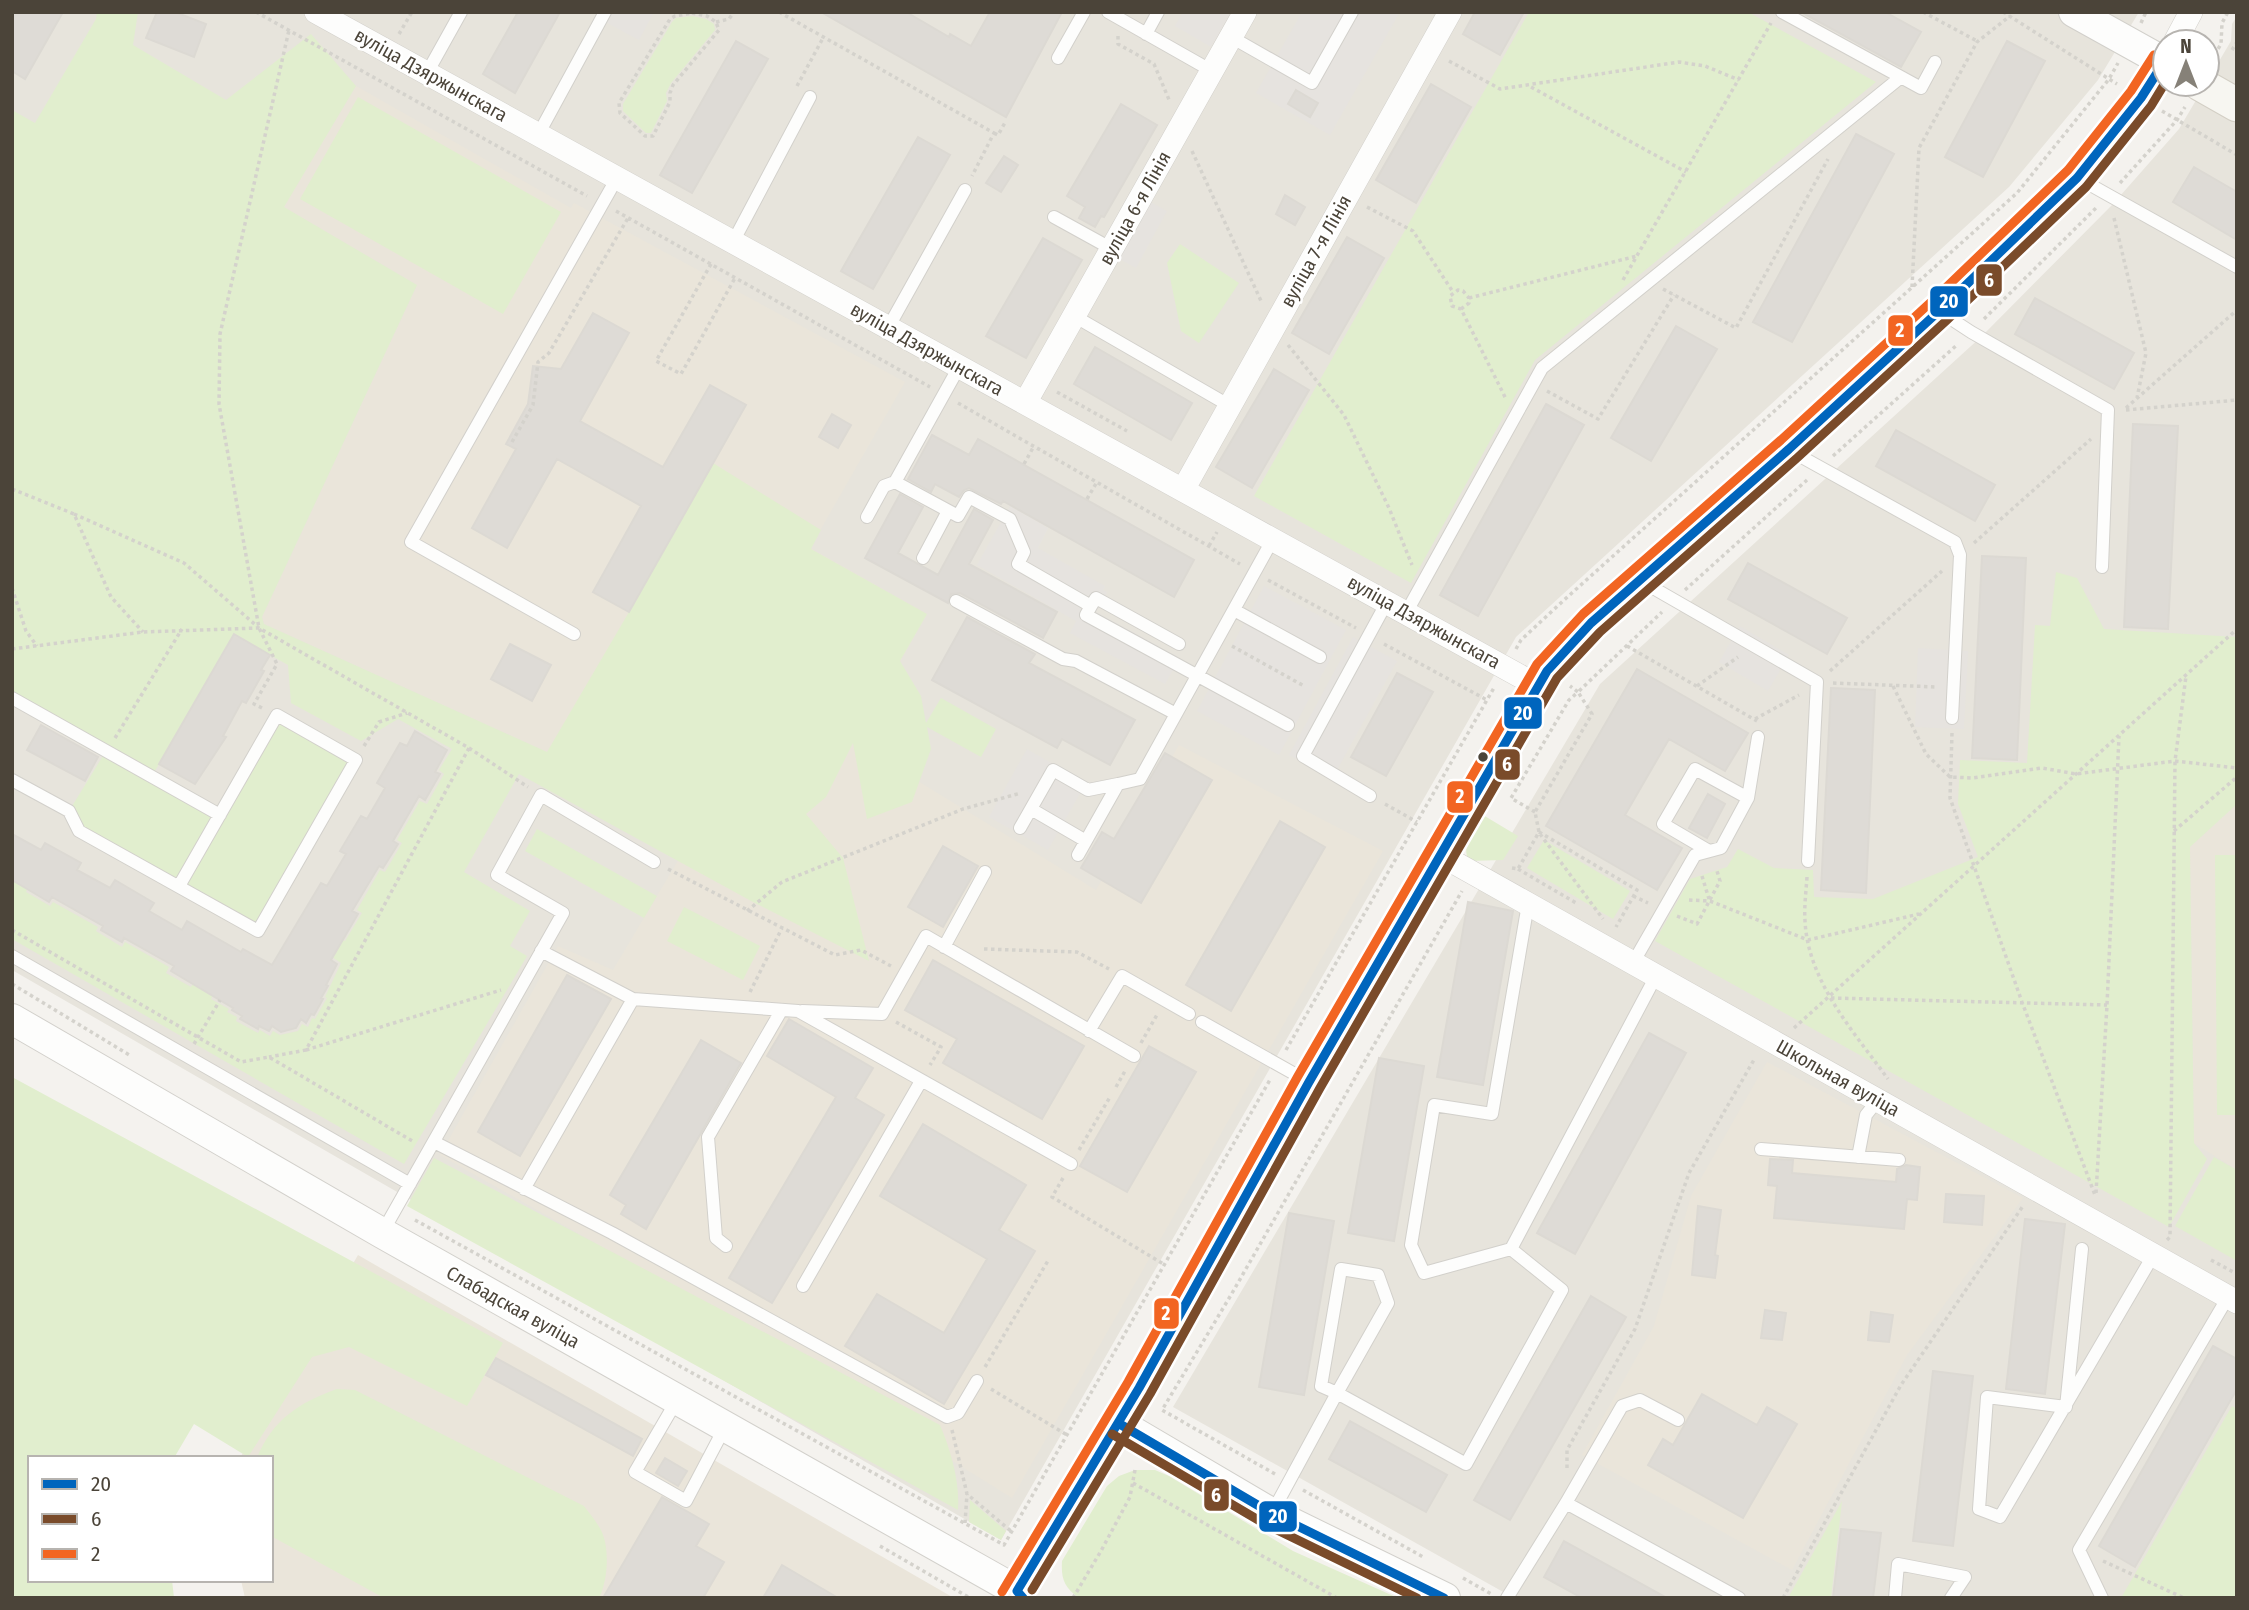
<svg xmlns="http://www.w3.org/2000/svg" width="2249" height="1610" font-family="'Fira Sans Condensed',sans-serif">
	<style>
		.residential { fill: #e7e4dc }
		.education { fill: #eae5da }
		.green { fill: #e1eece }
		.parking { fill: #e6e3df }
		.building { fill: #dedbd6; stroke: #dcd9d3; stroke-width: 2 }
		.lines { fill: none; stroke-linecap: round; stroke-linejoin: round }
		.service-casing { stroke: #d2d0cb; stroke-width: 14 }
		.minor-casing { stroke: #d2d0cb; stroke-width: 24 }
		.tertiary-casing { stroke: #d2d0cb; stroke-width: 32 }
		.secondary-casing { stroke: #d3cfc5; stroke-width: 35 }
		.path { stroke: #d4d2cc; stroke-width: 3.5; stroke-dasharray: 3.5 3.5; stroke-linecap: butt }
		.service { stroke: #fdfdfc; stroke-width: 12 }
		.minor { stroke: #fdfdfc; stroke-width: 23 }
		.tertiary { stroke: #fdfdfc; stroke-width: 30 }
		.secondary { stroke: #f7f6f1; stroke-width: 33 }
		.bus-1-casing { stroke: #fff; stroke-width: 14 }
		.bus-2-casing { stroke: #fff; stroke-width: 14 }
		.bus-3-casing { stroke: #fff; stroke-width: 14 }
		.bus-1 { stroke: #0065bd; stroke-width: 9 }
		.bus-2 { stroke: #7a4b2a; stroke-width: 9 }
		.bus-3 { stroke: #f26522; stroke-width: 9 }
		.bus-dot { fill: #4b4439; stroke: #fff; stroke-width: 2.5 }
		.labels { text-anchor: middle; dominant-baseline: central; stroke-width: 5; stroke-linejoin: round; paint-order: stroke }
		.street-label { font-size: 19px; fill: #4b4439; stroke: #fff }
		.line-badge { stroke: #fff; stroke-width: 2.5 }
		.badge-label { font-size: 19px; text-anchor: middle; font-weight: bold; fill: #fff }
	</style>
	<rect width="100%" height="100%" fill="#f4f2ee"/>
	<!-- residential -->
	<path class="residential" d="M12,12H2139L2098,80L2009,187L1516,637L1001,1540L12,970Z
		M2237,16V1598H1514L1173,1407L1600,684L1982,336L2113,204L2179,129L2231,41L2232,24Z"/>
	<!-- education -->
	<path class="education" d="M356,86L571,208L574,203L905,382L810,548L927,614L854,742L1096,890L1179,745L1383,851L1012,1498L685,1294L440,1155L558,946L613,970L701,822L264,624L262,617L417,285L283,207Z
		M2237,804V1170L2194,1143L2190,847Z
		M1767,1062L2023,1198L1907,1355L1792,1570L1582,1455L1654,1326L1691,1196Z
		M358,1255L954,1598H245L241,1580H271V1458H240Z"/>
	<!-- green -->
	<path class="green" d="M97,12H138L133,45L226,100L311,34L356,86L284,207L417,285L262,617L264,624L547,752L629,612L713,463L821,530L811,549L927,614L900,661L921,696L926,723L941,698L996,729L981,757L927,727L931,749L912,802L867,819L853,743L826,797L806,814L843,858L869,961L753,902L519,774L464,872L530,911L510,946L527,956L404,1164L12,939V878L28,887L26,892L50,906L53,902L98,927L96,931L122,947L125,942L169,967L166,973L191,987L194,982L214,993L211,999L229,1009L227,1012L237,1017L236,1021L258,1033L260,1030L270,1036L273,1031L280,1035L298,1031L302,1024L308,1027L312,1018L315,1019L327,998L325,997L341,963L329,955L339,938L345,941L362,913L357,910L380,870L385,872L402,843L397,840L420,801L427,804L444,774L439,770L452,749L398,719L361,741L291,703L288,665L234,635L152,776L220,815L277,715L356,760L258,931L79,831L69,811L106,751L12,698V110L35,123L96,19Z
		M1529,12H1748L1876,82L1535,360L1411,583L1254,496Z
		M692,16L706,19L714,24L715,30L671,83L666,93L667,101L651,133H646L623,111V104L672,22L676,18Z
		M358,97L561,212L503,314L300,199Z
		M1180,244L1239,283L1199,343L1181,331L1167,263Z
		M2056,572L2077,578L2104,629L2237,637V804L2190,847L2194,1143L2207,1159L2169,1227L1655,941L1690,879L1727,867L1738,849L1774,868L1813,870L1814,897L1873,899L1978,857L1958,804L1960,760L2027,763L2035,625L2050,626Z
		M1483,815L1518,836L1503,860L1469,861C1460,845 1475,829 1483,815Z
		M537,829L657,896L644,918L525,851Z
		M1544,840L1630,891L1613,919L1527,868Z
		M2215,855H2237V1115H2217Z
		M684,907L760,946L743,980L667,941Z
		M12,1077L503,1343L467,1406L349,1347L312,1357L248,1457L194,1424L174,1458H30V1580H172L174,1598H12Z
		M2214,1157L2237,1170V1261L2175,1226Z
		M434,1158L940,1425C951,1451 960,1482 958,1510L407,1206Z
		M337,1389L355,1390L584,1506C590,1514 596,1521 601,1530C610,1548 608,1580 599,1598H384L271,1536V1458H257C272,1420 300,1402 337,1389Z
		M2232,1406L2237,1409V1598H2121Z
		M1135,1470H1155L1169,1476L1293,1551L1398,1598H1079C1064,1587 1061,1579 1062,1561L1107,1486L1119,1476Z
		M970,1500L1006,1531L1001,1540L969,1522Z
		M1842,1501L1831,1598H1788Z"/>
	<!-- parking -->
	<path class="parking" d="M599,12H654L639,40L596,17Z
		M1183,12H1231L1211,47L1175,26Z
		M1302,12H1400L1330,135L1256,93Z
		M1136,194L1167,211L1136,268L1105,251Z
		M1010,506L1048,528L1038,548L1105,586L1103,590L1107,592L1096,612L1180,658L1165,684L1070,633L1076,621L977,565Z
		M1264,586L1346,630L1279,755L1197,711Z
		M1740,626L1789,655L1768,691L1719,662Z
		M1353,637L1397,661L1332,779L1289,755Z
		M1918,648L1968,651L1964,729L1915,727Z
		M1027,749L1086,783L1048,850L989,817Z"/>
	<!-- building -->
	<path class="building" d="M12,12H63L25,79L12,71Z
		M157,12H175L206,24L194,57L146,38Z
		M518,12H560L515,93L483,74Z
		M821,12H906L949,37L950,34L971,46L990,12H1062L1006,117Z
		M1475,12H1524L1500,55L1463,34Z
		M1801,12H1885L1921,32L1901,67Z
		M736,41L768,59L692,193L660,175Z
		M2007,41L2045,61L1983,177L1945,157Z
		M1431,84L1471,107L1416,203L1376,180Z
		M1296,90L1318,103L1310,117L1288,104Z
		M1121,104L1157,125L1104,217L1101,216L1095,227L1079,218L1085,207L1067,196Z
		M1856,134L1894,154L1792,342L1753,322Z
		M918,137L950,155L873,289L841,271Z
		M1004,156L1018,165L1001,192L986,183Z
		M2194,167L2237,192V240L2173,202Z
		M1285,195L1305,207L1295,225L1276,214Z
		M1347,237L1384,258L1329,354L1292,333Z
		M1043,238L1082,260L1026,358L986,336Z
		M2035,298L2134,353L2114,389L2015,334Z
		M593,313L629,333L580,421L663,467L710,385L746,405L629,612L593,592L641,506L557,459L507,548L472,528L516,449L506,444L528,404L533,366L561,369Z
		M1676,326L1717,349L1651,461L1611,438Z
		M1095,347L1192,403L1171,440L1074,384Z
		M1274,369L1309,390L1252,488L1216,467Z
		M1546,404L1584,425L1478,616L1440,595Z
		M832,414L851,425L838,448L819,437Z
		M2133,424L2178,426L2168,629L2124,627Z
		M1896,430L1995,485L1975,521L1876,466Z
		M932,435L969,455L978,439L1194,560L1174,597L1003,501L1001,504L969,488L964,490L959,497L935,484L931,492L908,479Z
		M900,494L923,507L898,553L938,575L974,509L993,520L969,564L1057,612L1043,638L960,593L951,594L948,603L865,558Z
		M1982,556L2026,558L2017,760L1972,758Z
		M1748,563L1847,618L1827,654L1728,599Z
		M967,617L1035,654L1029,663L1135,720L1110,765L1062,739L1057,748L932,680Z
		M234,634L270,655L261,670L264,671L246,703L242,701L223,736L226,737L195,784L159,764Z
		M510,644L551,665L532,701L491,679Z
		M1637,669L1748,733L1725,771L1669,739L1625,815L1682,848L1657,890L1546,826Z
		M1397,673L1433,692L1386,776L1351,757Z
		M1831,688L1875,690L1866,893L1821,890Z
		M41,725L98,757L85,781L27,750Z
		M415,731L447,750L435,772L440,774L425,800L419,796L393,841L398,844L383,868L379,866L352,911L358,914L331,960L337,964L326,985L328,986L321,998L323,999L314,1015L311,1014L306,1023L301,1019L296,1028L281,1032L272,1026L269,1031L259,1026L258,1029L240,1019L242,1016L232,1010L233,1008L171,971L174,966L124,938L122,942L101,930L103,926L52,897L49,902L12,880V834L41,850L45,843L81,863L77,870L110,888L115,880L154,903L149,911L182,930L187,921L241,952L243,949L272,965L321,883L327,886L346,854L340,851L361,816L367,819L385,788L377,783L400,743L407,746Z
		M1165,753L1212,780L1141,903L1081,868L1102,832L1114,839Z
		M1708,794L1725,804L1707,838L1689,828Z
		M1280,821L1325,847L1231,1011L1186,985Z
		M943,846L978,866L943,927L908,907Z
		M1468,902L1513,911L1483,1085L1437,1077Z
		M933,960L1084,1046L1042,1119L943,1063L957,1039L905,1010Z
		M567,975L611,999L520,1156L478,1132Z
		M789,1019L873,1068L855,1098L884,1115L772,1303L729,1278L836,1097L767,1056Z
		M1649,1033L1686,1053L1575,1254L1537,1233Z
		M701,1040L741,1063L646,1229L621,1214L626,1205L610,1195Z
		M1149,1046L1196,1072L1127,1192L1080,1166Z
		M1379,1058L1424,1066L1394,1241L1348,1233Z
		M923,1124L1026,1185L999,1230L1035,1251L944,1404L845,1346L877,1294L944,1333L987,1259L880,1196Z
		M1770,1159L1793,1160L1792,1173L1896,1182L1897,1169L1906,1165L1920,1167L1917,1200L1907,1199L1904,1229L1774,1218L1777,1186L1768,1185Z
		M1946,1194L1984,1196L1982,1225L1944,1222Z
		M1698,1206L1721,1210L1715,1255L1718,1256L1715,1278L1692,1275Z
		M1289,1213L1334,1221L1304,1395L1259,1387Z
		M2025,1219L2065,1224L2045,1394L2006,1389Z
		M1591,1296L1626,1317L1510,1520L1474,1500Z
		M1765,1310L1786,1313L1782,1340L1761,1338Z
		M1871,1312L1893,1315L1889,1342L1868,1340Z
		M2213,1346L2237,1359V1389L2135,1567L2099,1546Z
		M496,1358L642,1439L633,1456L486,1375Z
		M1933,1371L1973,1376L1953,1546L1913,1541Z
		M1702,1394L1757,1425L1767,1407L1797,1424L1743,1518L1648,1465L1663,1439L1673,1445Z
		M1350,1421L1447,1475L1426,1512L1329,1459Z
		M665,1458L687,1471L678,1486L656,1473Z
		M662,1497L709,1524L696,1546L724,1562L703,1598H603Z
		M1841,1529L1881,1533L1873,1598H1833Z
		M1564,1541L1667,1598H1582L1544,1577Z
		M782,1565L838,1598H763Z"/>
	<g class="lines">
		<!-- service casing -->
		<g class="service-casing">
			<path id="service" d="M1108,12L1212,71
				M1782,12L1921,88L1935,62
				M1146,34L1158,12
				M1231,37L1312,83L1352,12
				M1058,58L1084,12
				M427,73L461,12
				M538,135L605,12
				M2078,178L2237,267
				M1054,217L1112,249
				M733,242L810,97
				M1939,311L1971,332L2108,410L2102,567
				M1074,316L1230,406
				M888,328L965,190
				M1789,450L1955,542L1960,555L1952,718
				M895,482L958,516L969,497L1010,519L1024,552L1018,564L1091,606L1086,615L1288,725
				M867,517L884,486L895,482L959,367
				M923,558L948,511
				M1641,581L1817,682L1808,861
				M956,601L1063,659L1076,661L1176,714
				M1091,606L1096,598L1179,644
				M1234,610L1320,657
				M1406,613L1542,368L1901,77
				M574,634L411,542L617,178
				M12,698L220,815
				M12,780L69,811L79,831L258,931L356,760L277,715L179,886
				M1370,796L1303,756L1387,602
				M1031,809L1086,841
				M1020,828L1053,770L1088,790L1118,784
				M1709,851L1663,824L1695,769L1748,798
				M1078,855L1118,784L1140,779L1273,539
				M944,947L985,872
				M541,951L633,999
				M12,956L410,1184
				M1633,963L1695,855L1721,848L1748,798L1758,737
				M802,1011L882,1014L926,936L1134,1056
				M1202,1022L1309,1082
				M1089,1031L1122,976L1189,1014
				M434,1142L612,1233L947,1417L958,1413L977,1381
				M1761,1149L1899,1160
				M1858,1157L1866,1115L1878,1100
				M524,1189L633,999L798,1011L1071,1164
				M382,1233L563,913L497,875L541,795L654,862
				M726,1246L716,1238L708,1137L781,1011
				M1511,1249L1424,1273L1411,1245L1434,1105L1492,1114L1528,904
				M2082,1249L2066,1407L1987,1397L1979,1509L2000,1517L2154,1254
				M1341,1269L1378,1275L1388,1303L1337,1393L1321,1386Z
				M803,1286L921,1081
				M677,1400L635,1472L686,1501L725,1427
				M1566,1503L1739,1598
				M1272,1513L1337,1393L1466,1464L1562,1290L1511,1249L1656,976
				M1507,1598L1566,1503L1622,1406L1640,1400L1678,1420
				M1895,1598L1898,1564L1965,1577L1951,1598
				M2102,1598L2079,1550L2228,1297"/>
		</g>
		<!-- minor casing -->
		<g class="minor-casing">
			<path id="minor" d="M316,12L1538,686
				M2175,42L2191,12
				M1025,403L1245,12
				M1183,490L1450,12
				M1439,854L2237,1302"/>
		</g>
		<!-- tertiary casing -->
		<g class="tertiary-casing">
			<path id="tertiary" d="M2074,12L2164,62
				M12,1019L382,1233L1017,1591
				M1118,1423L1271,1513L1445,1598"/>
		</g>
		<!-- secondary casing -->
		<g class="secondary-casing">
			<path id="secondary" d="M2200,84L2237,105
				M1013,1598L1139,1388L1309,1082L1547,671L1591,623L1789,449L1939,311L2077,178L2141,98L2165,63"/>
		</g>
		<!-- path -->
		<path class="path" d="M256,12L587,196
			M779,12L994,133L972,176
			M1923,12L1977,41
			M2003,12L2117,84
			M692,13L707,16L716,22L719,30L673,85L670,93V102L653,136H645L620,113L619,103L670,19L675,16Z
			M716,22L729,19L734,12
			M2141,23L2146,12
			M399,34L412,12
			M1118,36V44L1154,64L1170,102
			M2232,50L2237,42
			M1449,61L1500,89L1679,62L1705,66L1739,80
			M2211,61L2221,44L2222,23L2228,12
			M797,86L823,38
			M1531,87L1686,172
			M2162,111L2237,155
			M994,133L998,135L1006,121
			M1192,151L1262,303
			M2120,183L2177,120L2185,107
			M1367,207L1413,231L1453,292
			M616,211L930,387
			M2114,218L2146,353L2137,398
			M711,264L656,361L681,374L735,278
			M1623,280L1771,23
			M1912,287L1919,148L1977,42L2010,16
			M1663,289L1736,328L1828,159
			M1469,298L1637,256
			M1461,309L1469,303V298L1463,291L1458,290L1450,296L1452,306L1461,309L1506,399
			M1984,319L2097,207
			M1288,345L1344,415L1389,508L1412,565
			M1547,391L1598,419L1674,295
			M1057,392L1127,431
			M958,403L1240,564
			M2126,408L2237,310
			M2126,410L2237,400
			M512,442L533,405L538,362L549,353L628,218
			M1833,456L1958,344
			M1024,464L1034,446
			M12,489L74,514L111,597L143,632
			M1087,499L1097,482
			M74,514L184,563L258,627
			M1974,543L2091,439
			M1209,546L1217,532
			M1268,580L1356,628
			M12,588L26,631L37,646
			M1685,590L1807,480
			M1384,644L1487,700
			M1232,646L1304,686
			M1627,646L1757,721
			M12,649L143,632L259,628L469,748L306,1050L269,1057
			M1516,649L1521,640L1563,601L2017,193L2109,79L2118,63
			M1830,671L1942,571
			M1833,683L1937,687
			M1697,686L1738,657
			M1893,686L1926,754L1950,777L1973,778L2042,768L2076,774L2175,761L2237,768
			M262,708L254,704L277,664L259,628L219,404L220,334L289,30
			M1755,719L1799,695
			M1952,733L1950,798L2022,1002L2095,1195
			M115,738L182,629
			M364,746L379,722L407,713
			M469,748L528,787
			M1385,804L1417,822
			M1535,812L1511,798L1569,700L1578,692L1570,686
			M2174,831L2237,777
			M1539,832L1637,890L1616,927
			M1540,834L1603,919
			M1512,868L1518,869L1539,832L1535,812L1592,714L1578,692L1662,612
			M668,869L835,955L861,950L891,966
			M1518,869L1576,903
			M1702,876L1709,899
			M1807,877C1806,892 1804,907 1805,921C1808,982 1854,1032 1888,1079
			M1633,896L1648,903
			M1689,900L1710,901L1808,940L1919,914
			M747,911L782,882L963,809L1021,793
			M1677,916L1697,924L1720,881L1717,871
			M12,930L241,1062L269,1057L414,1142
			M984,949L1077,952L1109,969
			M12,984L131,1056
			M750,992L782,928
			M1831,998L2107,1005
			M896,1022L941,1047L930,1065
			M1794,1028L2237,629
			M1141,1043L1158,1013
			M194,1044L220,1000
			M306,1050L501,990
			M1286,1050L1495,686
			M1116,1087L1125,1071
			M1079,1150L1110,1097
			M1063,1178L1052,1197L1165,1265
			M2096,1193L2107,1005L2119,736
			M415,1220L1004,1545L1271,1078
			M2167,1240L2170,1237L2175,761L2186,676
			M2211,1260L2237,1274
			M985,1367L1049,1259
			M991,1389L1067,1435
			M952,1430L967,1494L1012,1532
			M1567,1468V1450L1635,1329L1689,1173L1755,1058
			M1275,1474L1162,1410L1231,1295L1462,891
			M1133,1483L1337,1598
			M1303,1490L1425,1558
			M965,1523L967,1494
			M880,1546L970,1598
			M2103,1561L2184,1598
			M1463,1578L1493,1595
			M1073,1598L1101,1551L1130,1497L1135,1470
			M1783,1598L1901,1385L2023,1206"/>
		<!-- service -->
		<use href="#service" class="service"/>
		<!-- minor -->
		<use href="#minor" class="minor"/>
		<!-- tertiary -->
		<use href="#tertiary" class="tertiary"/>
		<!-- secondary -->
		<use href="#secondary" class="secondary"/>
		<!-- bus-1 casing -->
		<g class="bus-1-casing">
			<path id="bus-1" d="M1118,1423L1271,1513L1444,1598
				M1023,1598L1017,1591L1139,1388L1309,1082L1547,671L1591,623L1789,449L1939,311L2077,178L2141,98L2164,62"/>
		</g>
		<!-- bus-2 casing -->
		<g class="bus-2-casing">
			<path id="bus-2" d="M1112,1434L1265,1524L1417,1598
				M1032,1590L1150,1394L1320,1088L1557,678L1600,632L1797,458L1947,320L2086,187L2151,106L2165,83"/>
		</g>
		<!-- bus-3 casing -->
		<g class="bus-3-casing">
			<path id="bus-3" d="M1002,1592L1128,1382L1298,1076L1537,664L1583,614L1781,440L1931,302L2068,170L2131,91L2154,55"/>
		</g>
		<!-- bus-1 -->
		<use href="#bus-1" class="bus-1"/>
		<!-- bus-2 -->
		<use href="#bus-2" class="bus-2"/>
		<!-- bus-3 -->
		<use href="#bus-3" class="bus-3"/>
	</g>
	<!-- markers -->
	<circle class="bus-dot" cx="1483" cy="757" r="6"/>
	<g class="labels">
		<!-- street labels -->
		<g class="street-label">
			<text transform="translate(431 75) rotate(29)">вуліца Дзяржынскага</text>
			<text transform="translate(1135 208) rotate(-61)">вуліца 6-я Лінія</text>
			<text transform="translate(1316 251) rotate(-61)">вуліца 7-я Лінія</text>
			<text transform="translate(927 349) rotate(29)">вуліца Дзяржынскага</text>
			<text transform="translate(1424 622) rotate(29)">вуліца Дзяржынскага</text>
			<text transform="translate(1838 1078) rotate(29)">Школьная вуліца</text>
			<text transform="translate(513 1307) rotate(29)">Слабадская вуліца</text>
		</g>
	</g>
	<g class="line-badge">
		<rect x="1975" y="263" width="28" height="34" rx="7" fill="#7a4b2a"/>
		<rect x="1929" y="285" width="40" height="33" rx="7" fill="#0065bd"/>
		<rect x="1887" y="314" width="27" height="33" rx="7" fill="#f26522"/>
		<rect x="1503" y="696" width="40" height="34" rx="7" fill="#0065bd"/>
		<rect x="1494" y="748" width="27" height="33" rx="7" fill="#7a4b2a"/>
		<rect x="1446" y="780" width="28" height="34" rx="7" fill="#f26522"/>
		<rect x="1153" y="1297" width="27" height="33" rx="7" fill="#f26522"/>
		<rect x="1203" y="1478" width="27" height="34" rx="7" fill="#7a4b2a"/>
		<rect x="1258" y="1500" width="40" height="33" rx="7" fill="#0065bd"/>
	</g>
	<g class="badge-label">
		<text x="1989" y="287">6</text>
		<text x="1949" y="308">20</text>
		<text x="1900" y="337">2</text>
		<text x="1523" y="720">20</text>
		<text x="1507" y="771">6</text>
		<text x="1460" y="803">2</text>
		<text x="1166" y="1320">2</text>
		<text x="1216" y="1502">6</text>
		<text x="1278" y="1523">20</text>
	</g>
	<!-- border -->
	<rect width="2249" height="1610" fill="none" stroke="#4b4439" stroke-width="28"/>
	<!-- legend -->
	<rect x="28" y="1456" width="245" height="126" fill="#ffffff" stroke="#b7b4b0" stroke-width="2"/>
	<rect x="42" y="1479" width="35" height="10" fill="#0065bd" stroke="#b7b4b0" stroke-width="2"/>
	<text x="91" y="1491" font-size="21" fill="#4b4439">20</text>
	<rect x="42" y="1514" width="35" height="10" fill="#7a4b2a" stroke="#b7b4b0" stroke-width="2"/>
	<text x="91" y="1526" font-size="21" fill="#4b4439">6</text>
	<rect x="42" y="1549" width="35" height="10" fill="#f26522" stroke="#b7b4b0" stroke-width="2"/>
	<text x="91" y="1561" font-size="21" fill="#4b4439">2</text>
	<!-- north arrow -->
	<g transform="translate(2186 63)"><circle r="33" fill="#ffffff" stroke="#b7b4b0" stroke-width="2"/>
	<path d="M0-5L12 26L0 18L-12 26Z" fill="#868178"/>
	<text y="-10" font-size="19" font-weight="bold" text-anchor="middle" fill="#4b4439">N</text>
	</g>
</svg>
